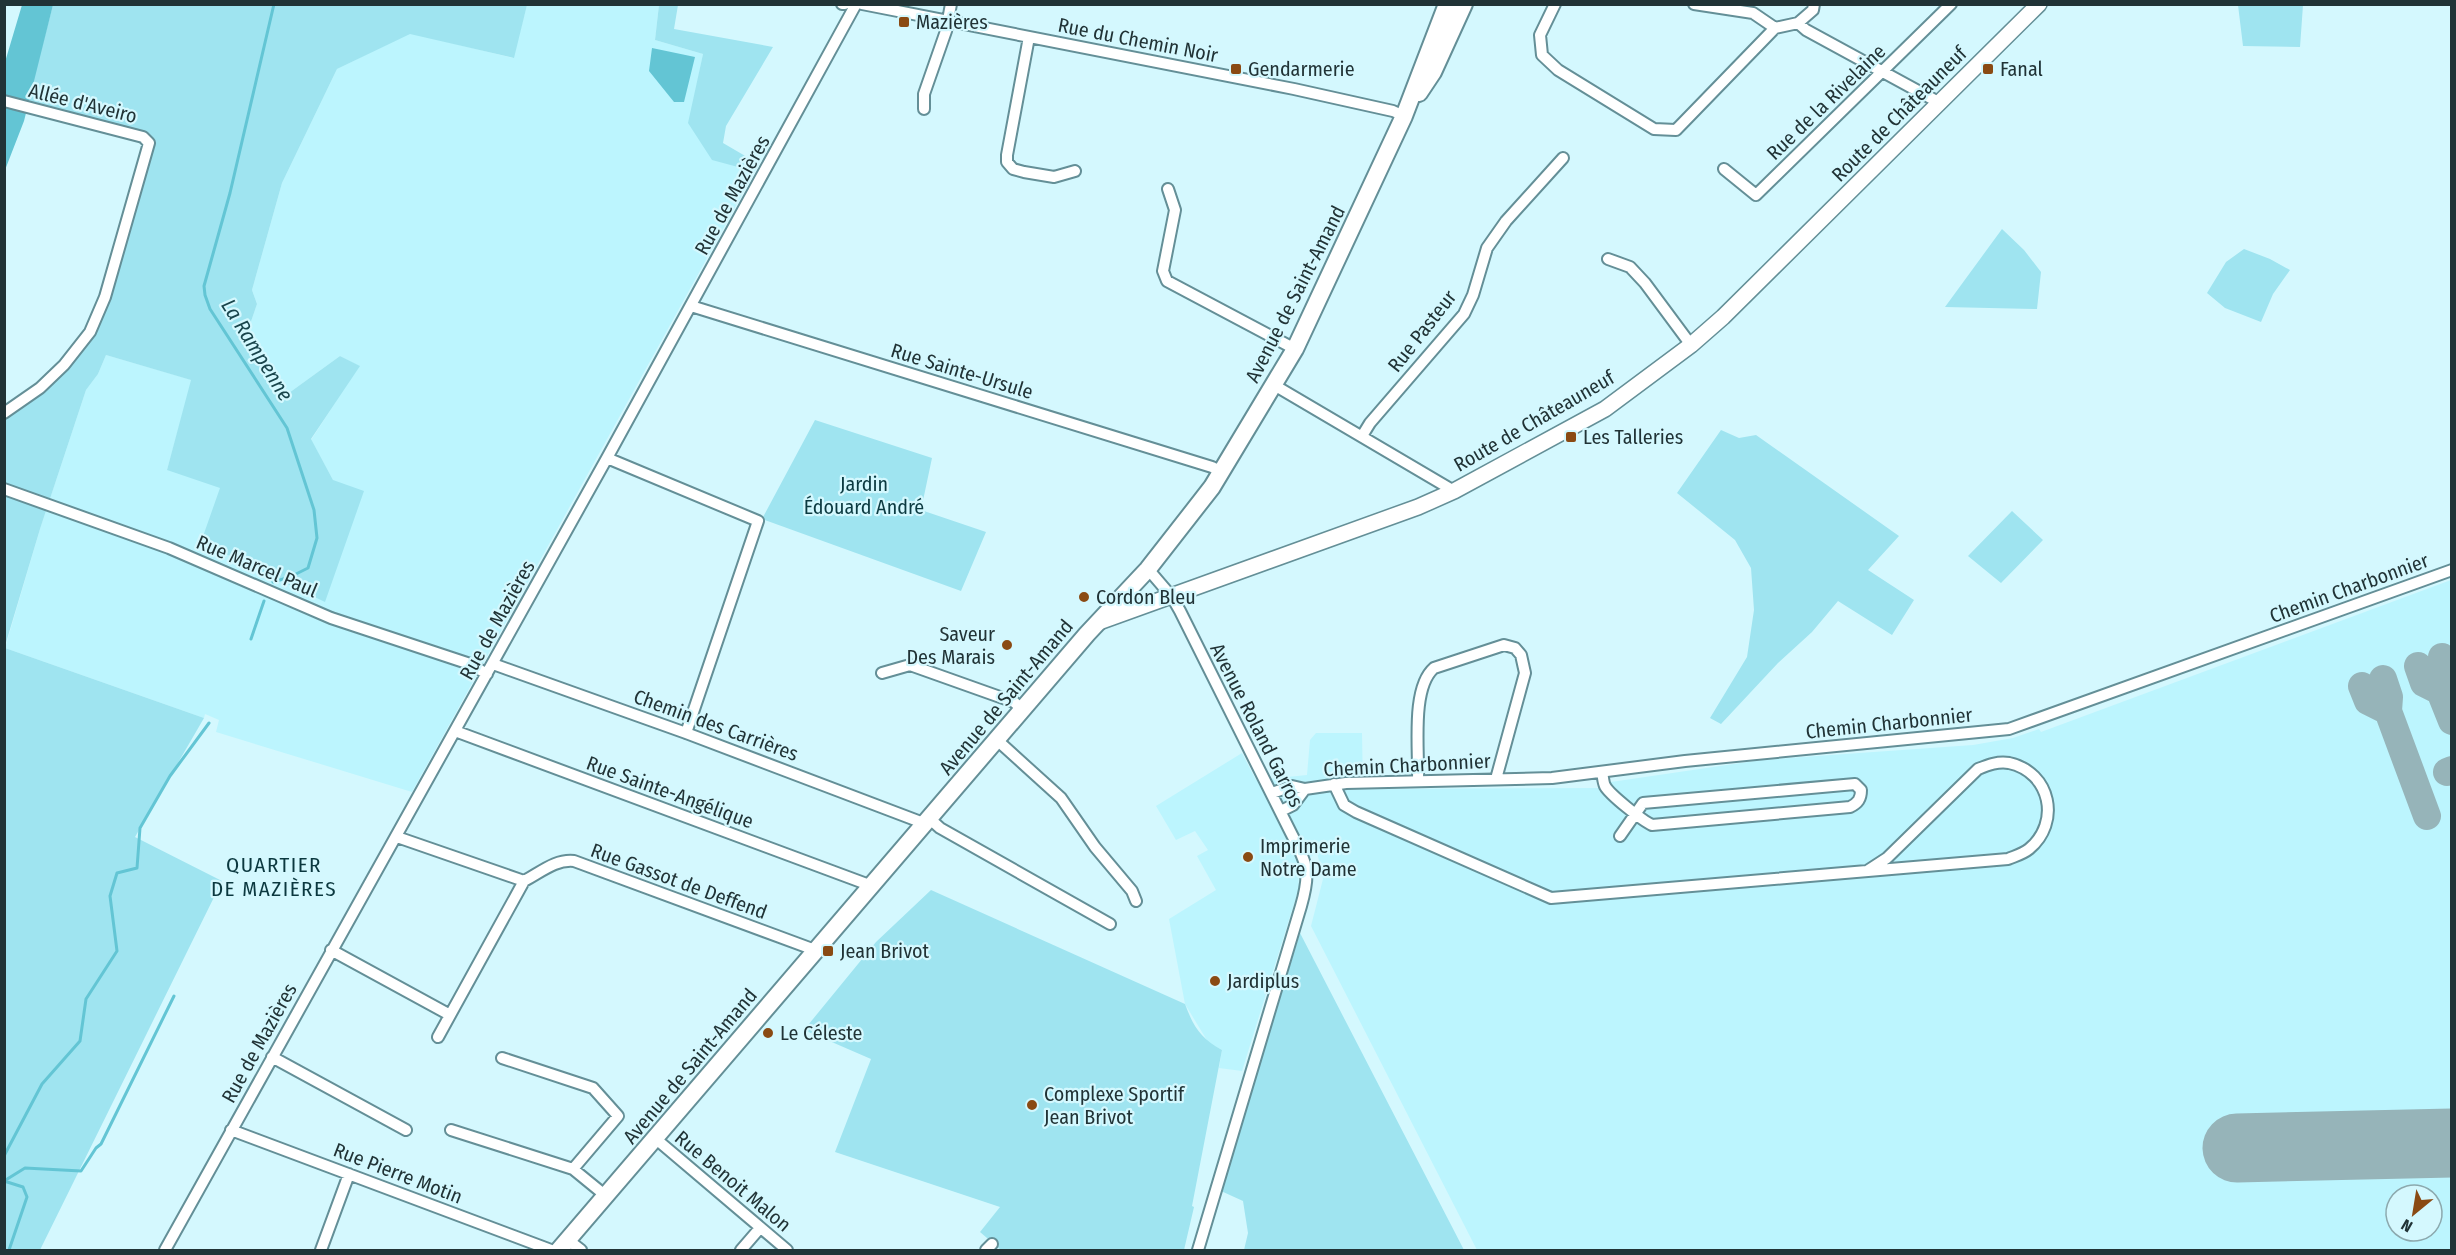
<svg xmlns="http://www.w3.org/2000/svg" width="2456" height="1255" font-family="'Fira Sans Condensed',sans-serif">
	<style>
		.built { fill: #bcf5fe; fill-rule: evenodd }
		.green { fill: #9fe4f0 }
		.water { fill: #63c5d4 }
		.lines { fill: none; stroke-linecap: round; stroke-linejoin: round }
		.stream { stroke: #63c5d4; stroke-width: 3 }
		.taxiway { stroke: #96b4b9; stroke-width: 28 }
		.runway { stroke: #96b4b9; stroke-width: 69 }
		.minor-casing { stroke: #648f97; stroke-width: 14 }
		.secondary-casing { stroke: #648f97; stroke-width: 18 }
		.primary-casing { stroke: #648f97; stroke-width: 20 }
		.minor { stroke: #fff; stroke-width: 10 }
		.secondary { stroke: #fff; stroke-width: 15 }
		.primary { stroke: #fff; stroke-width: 16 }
		.poi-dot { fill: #8a4a13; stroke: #d4f8fe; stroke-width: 2 }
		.labels { text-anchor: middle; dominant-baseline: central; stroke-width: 4.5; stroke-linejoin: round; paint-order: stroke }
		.poi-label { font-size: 20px; fill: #213336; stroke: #d4f8fe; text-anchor: start }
		.street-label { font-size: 20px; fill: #213336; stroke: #d4f8fe }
		.park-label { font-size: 20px; fill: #0b3a41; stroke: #d4f8fe }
		.water-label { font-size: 21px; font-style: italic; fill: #19454c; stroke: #d4f8fe }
		.neighbourhood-label { font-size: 21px; letter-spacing: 1.5px; fill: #0b383f; stroke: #d4f8fe }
	</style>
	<rect width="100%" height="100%" fill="#d4f8fe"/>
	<!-- built -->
	<path class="built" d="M527,5H659L655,40L703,54L689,123L699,138L738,167L759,164L412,792L216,732L219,720L205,714L204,718L5,648L40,529L86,390L98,374L106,355L192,380L167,470L333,480L311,440L359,366L340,356L282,398L247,333L257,304L252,290L282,183L337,69L410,33L513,58Z
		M2451,580V1250H1477L1311,926L1323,879L1317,852L1298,867L1299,888L1242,1071L1219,1068L1222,1050L1208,1042L1185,1004L1169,919L1216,890L1197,856L1208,850L1195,831L1176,840L1156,806L1242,753L1256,780L1307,775L1310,740L1316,733H1362L1363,789L1600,788L1611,782L1761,760L1973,745L2013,738L2039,729L2041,732ZM2396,1195H2432V1231H2396Z"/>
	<!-- green -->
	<path class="green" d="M53,5H527L514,58L410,34L337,69L282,183L252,290L257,304L247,333L282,398L340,356L360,366L311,439L333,480L364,491L325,602L201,542L220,488L167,470L191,380L106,355L98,374L86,390L40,529L5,646V413L40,388L90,332L149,144L26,107Z
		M659,5H678L674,29L773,47L726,126L723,143L759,164L738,167L712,160L688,123L703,54L655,40Z
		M2238,5H2303L2300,47L2243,46Z
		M2002,229L2024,250L2041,272L2037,309L1945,307Z
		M2244,249L2270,259L2290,270L2273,294L2261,322L2225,308L2207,293L2226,262Z
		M815,420L932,458L921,510L986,532L961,591L762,519Z
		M1721,430L1739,438L1756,435L1899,536L1868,570L1914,600L1892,635L1838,601L1812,632L1778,663L1721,724L1710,718L1747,657L1754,610L1751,568L1735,540L1677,493Z
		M2012,511L2043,540L2001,583L1968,556Z
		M5,648L204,718L135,837L222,881L40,1250H5Z
		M931,890L1185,1004C1193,1026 1201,1039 1222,1050L1192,1206L1194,1207L1184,1250H1001L980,1232L1000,1207L835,1152L871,1059L804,1030L876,942Z
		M1300,933L1464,1250H1244L1248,1233L1243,1201L1221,1191Z"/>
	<!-- water -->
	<path class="water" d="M22,5H53L24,121L5,170V62Z
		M652,48L695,57L684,102H674L649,71Z"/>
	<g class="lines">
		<!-- stream -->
		<path class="stream" d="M273,582L290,577L308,568L317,538L314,510L287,428L210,309L205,295L204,286L230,193L274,4
			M251,639L264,601
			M4,1156L42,1084L80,1041L86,999L117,951L110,896L117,873L137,868L140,828L170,776L209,723
			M4,1181L25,1168L81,1171L96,1148L101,1144L174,996
			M4,1181L23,1187L27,1197L9,1250"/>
		<!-- taxiway -->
		<path class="taxiway" d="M2418,666L2424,683L2440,691L2452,721
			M2383,679L2389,697L2388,711L2427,816
			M2362,686L2368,701L2388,711
			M2440,691L2448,674L2442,657
			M2447,772L2452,770"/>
		<!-- runway -->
		<path class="runway" d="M2237,1148L2452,1143"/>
		<!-- minor casing -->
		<g class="minor-casing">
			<path id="minor" d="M842,4H845
				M862,4L1294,89L1393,111L1404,116
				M1555,4L1540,35L1542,55L1558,70L1654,129L1676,130L1775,28
				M1694,4L1753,13L1775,28L1798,23L1806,30L1940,103
				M1798,23L1813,10L1814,4
				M1029,37L1007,155V162L1013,169L1024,172L1054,177L1075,171
				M4,101L143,137L149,143L105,297L90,332L64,365L40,388L4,413
				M924,109V94L946,31L951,4
				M1724,169L1756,195L1951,4
				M1168,189L1175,210L1163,271L1167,281L1295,349
				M1608,259L1630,267L1645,283L1691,345
				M691,306L1212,467L1222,472
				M1274,385L1454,491
				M1362,436L1370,423L1464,314L1473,295L1487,248L1506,221L1563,158
				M607,458L758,521L686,733
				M4,489L169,548L331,618L470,664L487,674
				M1148,569L1172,597L1180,611L1289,829C1306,863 1312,868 1301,906L1198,1250
				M493,664L686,733L926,824
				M882,673L910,665L1014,702L1022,709
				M455,731L872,886
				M997,740L1061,798L1095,847L1132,891L1136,901
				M1602,772C1603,776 1603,782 1605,786C1610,795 1643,821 1652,825L1850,807C1858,803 1861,799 1861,790L1855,784L1643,803L1620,836
				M1418,780C1419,749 1411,688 1434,668L1504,645L1515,648L1521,655L1525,673L1496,779
				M1334,784L1344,805L1356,812L1551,898L2008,859C2015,856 2023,854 2029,849C2061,823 2051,772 2009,763C1998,761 1988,765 1978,769L1887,858L1867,871
				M1272,793L1292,786L1305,789L1346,783L1552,778L1685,761L2009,729L2452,570
				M1281,811L1293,805L1305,789
				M930,819L940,828L1110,924
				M397,837L524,881C540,873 555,859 574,861L815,950
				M331,950L450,1015
				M438,1037L524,881
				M272,1057L406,1130
				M502,1058L593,1088L618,1116L573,1169
				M231,1130L551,1250
				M451,1130L573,1169L606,1196
				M656,1139L787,1250
				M568,1240L581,1250
				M165,1250L607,458L856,4
				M321,1250L349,1174
				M741,1250L760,1228
				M986,1250L992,1244"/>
		</g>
		<!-- secondary casing -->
		<g class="secondary-casing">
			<path id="secondary" d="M1099,622L1418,507L1454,491L1605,409L1691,345L1723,317L2039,4"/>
		</g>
		<!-- primary casing -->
		<g class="primary-casing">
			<path id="primary" d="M1419,93L1433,72L1464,4
				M559,1250L1087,634L1148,569L1212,487L1295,349L1404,116L1447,4"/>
		</g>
		<!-- minor -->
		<use href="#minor" class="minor"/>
		<!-- secondary -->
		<use href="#secondary" class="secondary"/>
		<!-- primary -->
		<use href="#primary" class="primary"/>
	</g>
	<!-- markers -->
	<g class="poi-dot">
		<rect x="898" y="16" width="12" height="12" rx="3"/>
		<rect x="1230" y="63" width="12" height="12" rx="3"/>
		<rect x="1982" y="63" width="12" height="12" rx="3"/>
		<rect x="1565" y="431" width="12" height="12" rx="3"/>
		<circle cx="1084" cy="597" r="6"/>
		<circle cx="1007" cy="645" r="6"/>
		<circle cx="1248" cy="857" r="6"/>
		<rect x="822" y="945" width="12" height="12" rx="3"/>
		<circle cx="1215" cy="981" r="6"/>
		<circle cx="768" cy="1033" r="6"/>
		<circle cx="1032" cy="1105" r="6"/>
	</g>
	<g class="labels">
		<!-- poi labels -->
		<g class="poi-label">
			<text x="916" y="22">Mazières</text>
			<text x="1248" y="69">Gendarmerie</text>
			<text x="2000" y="69">Fanal</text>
			<text x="1583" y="437">Les Talleries</text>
			<text x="1096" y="597">Cordon Bleu</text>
			<text x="995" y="634" text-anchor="end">Saveur<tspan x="995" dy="23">Des Marais</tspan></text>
			<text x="1260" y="846">Imprimerie<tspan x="1260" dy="23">Notre Dame</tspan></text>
			<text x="840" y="951">Jean Brivot</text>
			<text x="1227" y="981">Jardiplus</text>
			<text x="780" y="1033">Le Céleste</text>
			<text x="1044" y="1094">Complexe Sportif<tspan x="1044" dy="23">Jean Brivot</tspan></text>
		</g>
		<!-- street labels -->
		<g class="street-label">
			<text transform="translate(1138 40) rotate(11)">Rue du Chemin Noir</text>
			<text transform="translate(1826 102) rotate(-44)">Rue de la Rivelaine</text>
			<text transform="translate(83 103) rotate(14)">Allée d'Aveiro</text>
			<text transform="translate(1899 114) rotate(-45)">Route de Châteauneuf</text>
			<text transform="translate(732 195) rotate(-61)">Rue de Mazières</text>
			<text transform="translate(1295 294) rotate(-63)">Avenue de Saint-Amand</text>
			<text transform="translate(1422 331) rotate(-52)">Rue Pasteur</text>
			<text transform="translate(962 371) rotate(17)">Rue Sainte-Ursule</text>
			<text transform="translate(1534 421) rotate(-30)">Route de Châteauneuf</text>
			<text transform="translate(257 566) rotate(23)">Rue Marcel Paul</text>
			<text transform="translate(2349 588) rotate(-20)">Chemin Charbonnier</text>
			<text transform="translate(497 620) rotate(-61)">Rue de Mazières</text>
			<text transform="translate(1006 697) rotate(-50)">Avenue de Saint-Amand</text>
			<text transform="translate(1889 723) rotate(-6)">Chemin Charbonnier</text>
			<text transform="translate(716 725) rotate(20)">Chemin des Carrières</text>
			<text transform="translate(1257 725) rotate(63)">Avenue Roland Garros</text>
			<text transform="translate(1407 765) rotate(-3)">Chemin Charbonnier</text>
			<text transform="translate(670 792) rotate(20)">Rue Sainte-Angélique</text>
			<text transform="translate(679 881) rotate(20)">Rue Gassot de Deffend</text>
			<text transform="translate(259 1043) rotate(-61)">Rue de Mazières</text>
			<text transform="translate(690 1066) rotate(-50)">Avenue de Saint-Amand</text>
			<text transform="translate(398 1173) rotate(21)">Rue Pierre Motin</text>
			<text transform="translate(733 1181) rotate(40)">Rue Benoit Malon</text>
		</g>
		<!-- park labels -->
		<g class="park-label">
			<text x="864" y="484">Jardin<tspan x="864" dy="23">Édouard André</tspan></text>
		</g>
		<!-- water labels -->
		<g class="water-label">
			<text transform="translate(257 350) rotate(58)">La Rampenne</text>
		</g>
		<!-- neighbourhood labels -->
		<g class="neighbourhood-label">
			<text x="274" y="865">QUARTIER<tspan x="274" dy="24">DE MAZIÈRES</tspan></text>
		</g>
	</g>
	<!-- border -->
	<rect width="2456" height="1255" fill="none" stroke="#213336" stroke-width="12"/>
	<!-- north arrow -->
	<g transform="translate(2414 1213) rotate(210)"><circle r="28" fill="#d4f8fe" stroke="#8ca9ae" stroke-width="1.5"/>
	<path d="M0-4.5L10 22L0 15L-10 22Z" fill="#8a4a13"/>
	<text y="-9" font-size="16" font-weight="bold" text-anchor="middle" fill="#213336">N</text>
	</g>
</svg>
